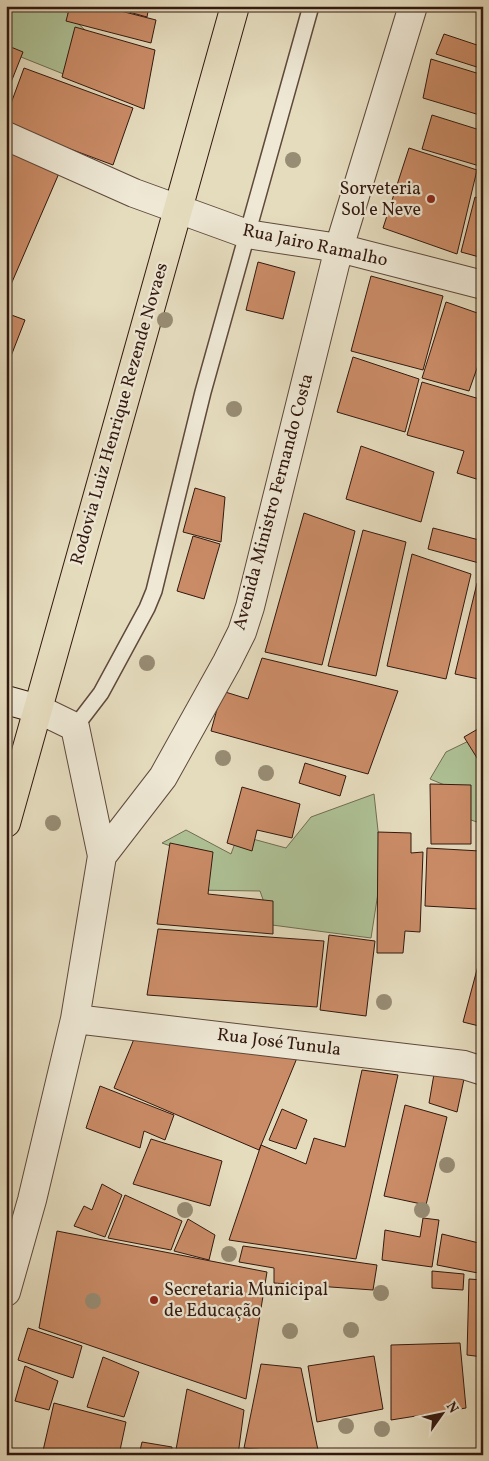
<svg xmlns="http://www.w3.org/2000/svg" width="489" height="1461" font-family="Vollkorn,serif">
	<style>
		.green { fill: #aec296; stroke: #706d52 }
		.building { fill: #ca8c67; stroke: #32180f }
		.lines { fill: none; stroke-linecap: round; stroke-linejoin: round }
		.lane-casing { stroke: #5f493b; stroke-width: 18 }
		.street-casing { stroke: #5f493b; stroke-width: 30 }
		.secondary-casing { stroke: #32180f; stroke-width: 30 }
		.highway-casing { stroke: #32180f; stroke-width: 30 }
		.lane { stroke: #eee8d5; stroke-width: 15 }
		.street { stroke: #eee8d5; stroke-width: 28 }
		.secondary { stroke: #eee8d5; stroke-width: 28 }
		.highway { stroke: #e5dcbe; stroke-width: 28 }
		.tree { fill: #978c74 }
		.poi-dot { fill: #8f2418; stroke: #eee8d5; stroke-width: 2 }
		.labels { text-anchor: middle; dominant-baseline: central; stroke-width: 4.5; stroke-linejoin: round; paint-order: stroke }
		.poi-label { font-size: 18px; fill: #32180f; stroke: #eee8d5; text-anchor: end }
		.street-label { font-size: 18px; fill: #32180f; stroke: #eee8d5 }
	</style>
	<rect width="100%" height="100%" fill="#e5dcbe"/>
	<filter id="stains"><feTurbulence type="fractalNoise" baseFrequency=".004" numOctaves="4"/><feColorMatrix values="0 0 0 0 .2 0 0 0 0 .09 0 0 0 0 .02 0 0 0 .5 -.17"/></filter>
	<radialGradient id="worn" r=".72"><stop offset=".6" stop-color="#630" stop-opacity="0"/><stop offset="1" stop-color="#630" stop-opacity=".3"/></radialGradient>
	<!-- green -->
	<path class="green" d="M6,6H60L88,33L71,77L6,51Z
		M483,734V824L462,817L459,791L430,779L446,752Z
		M374,794L382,867L371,938L272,925L260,891L192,890L193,854L162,843L186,830L231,854L238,835L286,848L311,817Z"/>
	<!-- building -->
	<path class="building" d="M70,6H101L156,20L151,43L66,21Z
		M107,6H149L147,17Z
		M75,27L155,50L144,109L62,77Z
		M444,34L483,47V69L436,54Z
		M6,45L23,52L6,95Z
		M431,59L483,75V116L423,98Z
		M24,68L133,108L113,165L6,125V117Z
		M432,115L483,131V167L422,149Z
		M6,145L60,171L6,296Z
		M409,148L477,170L457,254L383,228Z
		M475,197L483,200V258L461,252Z
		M258,262L295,272L283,319L246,310Z
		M371,276L443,296L423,370L351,351Z
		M446,302L483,315V351L469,391L422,378Z
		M6,313L25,320L6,369Z
		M353,357L419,379L405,432L337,412Z
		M422,382L483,400V481L457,473L464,451L407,435Z
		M361,446L434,472L421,522L346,499Z
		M195,488L225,497L221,542L183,532Z
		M304,513L355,531L322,665L265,652Z
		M433,528L483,541L479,563L428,549Z
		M363,530L406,542L376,676L328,666Z
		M193,536L220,544L204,599L177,591Z
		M412,554L471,574L446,679L387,666Z
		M477,583L483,584V680L455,674Z
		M262,658L398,691L368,774L211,731L222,691L248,699Z
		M483,726V766H482L464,737Z
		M305,763L346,776L340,796L299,783Z
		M430,784L471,785V844H431Z
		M242,787L300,804L292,838L257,830L252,851L227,843Z
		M378,832L411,833V853L423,852L420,932L405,931L403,953H377Z
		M170,843L213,852L208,894L273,901V934L157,924Z
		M427,848L480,851L478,909L425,906Z
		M158,929L324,941L317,1007L147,995Z
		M329,935L375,941L366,1016L320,1010Z
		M483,947V1027L463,1022Z
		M136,1034L297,1058L259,1150L114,1088Z
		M362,1070L398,1075L356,1259L229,1240L261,1145L306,1164L314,1138L345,1147Z
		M434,1074L464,1079L457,1112L429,1103Z
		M100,1086L174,1115L165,1140L144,1131L140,1148L86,1128Z
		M405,1105L447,1117L426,1205L384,1196Z
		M282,1109L307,1120L296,1149L269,1140Z
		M151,1139L222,1161L210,1206L133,1184Z
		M102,1184L122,1195L105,1237L74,1226L84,1206L92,1210Z
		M125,1195L182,1221L171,1250L108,1238Z
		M423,1218L439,1220L432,1267L382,1260L385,1230L420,1237Z
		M188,1219L215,1235L209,1260L174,1251Z
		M57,1231L267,1272L246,1399L39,1328Z
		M442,1234L483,1244V1274L437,1265Z
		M243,1246L377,1265L373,1290L274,1283V1268L239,1262Z
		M432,1271L464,1274L463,1290L432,1288Z
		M469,1279L483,1280V1357L467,1355Z
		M28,1328L82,1346L73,1378L18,1360Z
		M460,1343L466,1408L391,1420V1345Z
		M374,1356L383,1409L317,1422L308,1366Z
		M103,1357L139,1372L124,1417L87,1407Z
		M261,1364L301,1368L319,1455L244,1448Z
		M25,1366L58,1381L49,1410L15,1401Z
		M187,1389L244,1410L238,1455H175Z
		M54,1403L126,1422L119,1455H42Z
		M142,1442L172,1447L171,1455H139Z"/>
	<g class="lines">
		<!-- lane casing -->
		<g class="lane-casing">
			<path id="lane" d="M75,727L101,693L147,608L154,591L203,392L311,6"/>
		</g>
		<!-- street casing -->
		<g class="street-casing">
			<path id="street" d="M6,136L134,193L247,234L339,248L483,285
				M38,709L75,727L102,856
				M75,1019L464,1065L483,1071
				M6,1292L32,1200L75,1019L102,856L163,777L227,662L242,632L250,607L339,248L413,6"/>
		</g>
		<!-- secondary casing -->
		<g class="secondary-casing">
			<path id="secondary" d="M6,700L38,709"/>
		</g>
		<!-- highway casing -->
		<g class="highway-casing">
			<path id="highway" d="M6,823L235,6"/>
		</g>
		<!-- lane -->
		<use href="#lane" class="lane"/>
		<!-- street -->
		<use href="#street" class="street"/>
		<!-- secondary -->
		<use href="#secondary" class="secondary"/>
		<!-- highway -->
		<use href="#highway" class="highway"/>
	</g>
	<!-- trees -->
	<g class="tree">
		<circle cx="293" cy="160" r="8"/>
		<circle cx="165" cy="320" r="8"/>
		<circle cx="234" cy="409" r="8"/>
		<circle cx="147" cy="663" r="8"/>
		<circle cx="223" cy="758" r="8"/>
		<circle cx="266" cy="773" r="8"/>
		<circle cx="53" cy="823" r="8"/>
		<circle cx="384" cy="1002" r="8"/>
		<circle cx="447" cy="1165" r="8"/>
		<circle cx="185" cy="1210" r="8"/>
		<circle cx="422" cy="1210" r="8"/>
		<circle cx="229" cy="1254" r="8"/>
		<circle cx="381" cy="1293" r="8"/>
		<circle cx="93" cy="1301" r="8"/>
		<circle cx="351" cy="1330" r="8"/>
		<circle cx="290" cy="1331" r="8"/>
		<circle cx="346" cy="1426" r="8"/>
		<circle cx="382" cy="1429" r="8"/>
	</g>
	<!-- markers -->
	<g class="poi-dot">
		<circle cx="431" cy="199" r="5"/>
		<circle cx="154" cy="1300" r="5"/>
	</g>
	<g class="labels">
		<!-- poi labels -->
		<g class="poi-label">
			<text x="421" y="189">Sorveteria<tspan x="421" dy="21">Sol e Neve</tspan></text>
			<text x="164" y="1290" text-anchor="start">Secretaria Municipal<tspan x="164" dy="21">de Educação</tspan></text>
		</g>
		<!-- street labels -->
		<g class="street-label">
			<text transform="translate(315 246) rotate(12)">Rua Jairo Ramalho</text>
			<text transform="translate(120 414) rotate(-74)">Rodovia Luiz Henrique Rezende Novaes</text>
			<text transform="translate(274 502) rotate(-75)">Avenida Ministro Fernando Costa</text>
			<text transform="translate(279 1043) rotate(7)">Rua José Tunula</text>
		</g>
	</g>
	<!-- margin -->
	<rect width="489" height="1461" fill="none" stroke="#e5dcbe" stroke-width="25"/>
	<rect x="8" y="8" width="474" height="1446" fill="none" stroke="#32180f" stroke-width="2.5"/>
	<rect x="12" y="12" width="464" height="1436" fill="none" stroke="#32180f"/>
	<!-- north arrow -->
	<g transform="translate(442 1414) rotate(57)" stroke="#eee8d5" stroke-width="4" paint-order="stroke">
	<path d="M0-4L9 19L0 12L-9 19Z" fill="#32180f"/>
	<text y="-8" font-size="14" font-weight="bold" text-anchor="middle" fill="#32180f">N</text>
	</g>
	<rect width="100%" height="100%" filter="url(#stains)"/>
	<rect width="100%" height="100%" fill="url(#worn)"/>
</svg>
